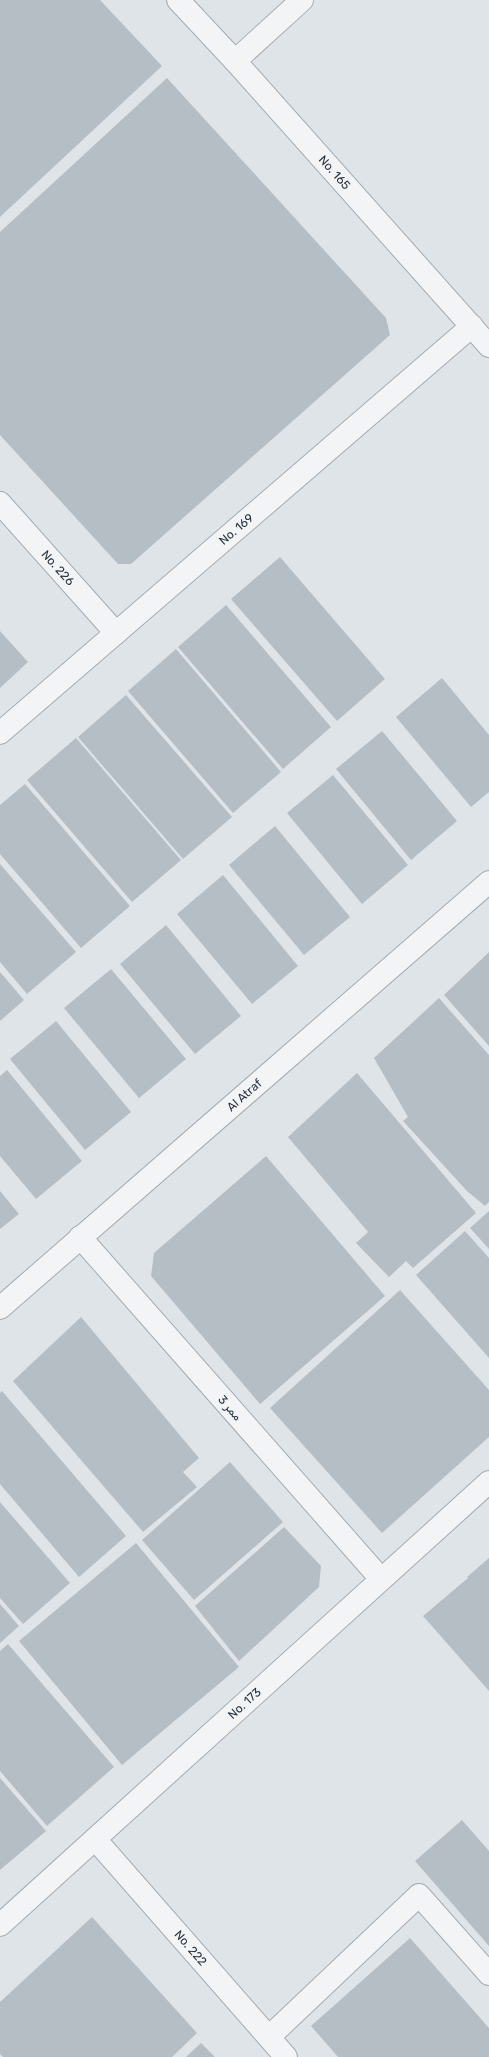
<svg xmlns="http://www.w3.org/2000/svg" width="489" height="2057" font-family="Rubik,Vazirmatn,sans-serif">
	<style>
		.building { fill: #b6bec5 }
		.lines { fill: none; stroke-linecap: round; stroke-linejoin: round }
		.minor-casing { stroke: #a4acb2; stroke-width: 24 }
		.minor { stroke: #f2f4f6; stroke-width: 22 }
		.labels { text-anchor: middle; dominant-baseline: central; stroke-width: 3; stroke-linejoin: round; paint-order: stroke }
		.street-label { font-size: 12px; fill: #28343f; stroke: #eef3f6 }
	</style>
	<rect width="100%" height="100%" fill="#dfe4e8"/>
	<!-- building -->
	<path class="building" d="M0,0H100L162,66L0,217Z
		M167,78L386,318L390,335L131,564H118L0,435V232Z
		M280,557L385,679L337,721L231,599Z
		M226,605L331,727L283,769L178,647Z
		M0,631L28,662L0,688Z
		M176,649L281,772L233,813L128,691Z
		M442,678L489,735V792L471,807L396,717Z
		M126,695L232,817L183,859L78,737Z
		M382,731L457,821L411,860L336,769Z
		M76,738L181,860L132,902L27,780Z
		M333,775L408,865L362,904L287,813Z
		M25,784L130,906L81,948L0,854V805Z
		M275,826L350,917L304,955L229,865Z
		M0,864L76,952L27,994L0,962Z
		M223,875L298,966L252,1004L177,914Z
		M166,925L241,1016L195,1054L120,964Z
		M489,952V1046L444,995Z
		M111,969L186,1059L139,1098L64,1008Z
		M0,972L24,1000L0,1021Z
		M439,998L489,1055V1202L485,1206L467,1191L403,1121L408,1117L374,1058Z
		M56,1021L131,1112L85,1150L10,1059Z
		M7,1070L82,1161L36,1199L0,1156V1076Z
		M357,1073L476,1213L413,1268L406,1261L389,1277L356,1243L368,1232L288,1137Z
		M266,1156L385,1296L260,1404L151,1276L154,1253Z
		M0,1191L19,1214L0,1229Z
		M489,1211V1249L470,1228Z
		M465,1231L489,1258V1358L416,1275Z
		M400,1290L489,1390V1437L382,1533L270,1408Z
		M81,1317L199,1458L183,1472L197,1487L143,1532L13,1381Z
		M2,1391L126,1536L79,1577L0,1484V1393Z
		M230,1462L283,1522L194,1600L142,1540Z
		M0,1502L70,1583L23,1624L0,1598Z
		M284,1527L321,1566L319,1587L239,1661L195,1606Z
		M136,1543L239,1667L122,1765L19,1641Z
		M489,1558V1691L423,1616L468,1578L467,1577Z
		M0,1604L19,1626L0,1643Z
		M8,1644L114,1767L47,1826L0,1771V1651Z
		M0,1778L46,1831L0,1870Z
		M462,1820L489,1851V1946L415,1861Z
		M92,1917L197,2033L172,2057H3L0,2054V2002Z
		M410,1938L489,2028V2057H338L311,2026Z
		M201,2043L215,2057H186Z"/>
	<g class="lines">
		<!-- minor casing -->
		<g class="minor-casing">
			<g id="minor">
				<path id="s1" d="M178,0L235,61L489,346"/>
				<path d="M235,61L302,0"/>
				<path id="s2" d="M0,503L116,633"/>
				<path id="s3" d="M0,733L472,326"/>
				<path d="M80,1237L381,1579"/>
				<path id="s4" d="M0,1308L489,882"/>
				<path id="s5" d="M95,1839L286,2057"/>
				<path id="s6" d="M0,1925L489,1482"/>
				<path d="M269,2037L419,1895L489,1974"/>
			</g>
		</g>
		<!-- minor -->
		<use href="#minor" class="minor"/>
	</g>
	<g class="labels">
		<!-- street labels -->
		<g class="street-label">
			<text stroke="none"><textPath href="#s1" startOffset="233">No. 165</textPath></text>
			<text stroke="none"><textPath href="#s3" startOffset="312">No. 169</textPath></text>
			<text stroke="none"><textPath href="#s2" startOffset="87">No. 226</textPath></text>
			<text stroke="none"><textPath href="#s4" startOffset="324">Al Atraf</textPath></text>
			<text transform="translate(230 1408) rotate(49)">ممر 3</text>
			<text stroke="none"><textPath href="#s6" startOffset="330">No. 173</textPath></text>
			<text stroke="none"><textPath href="#s5" startOffset="145">No. 222</textPath></text>
		</g>
	</g>
</svg>
